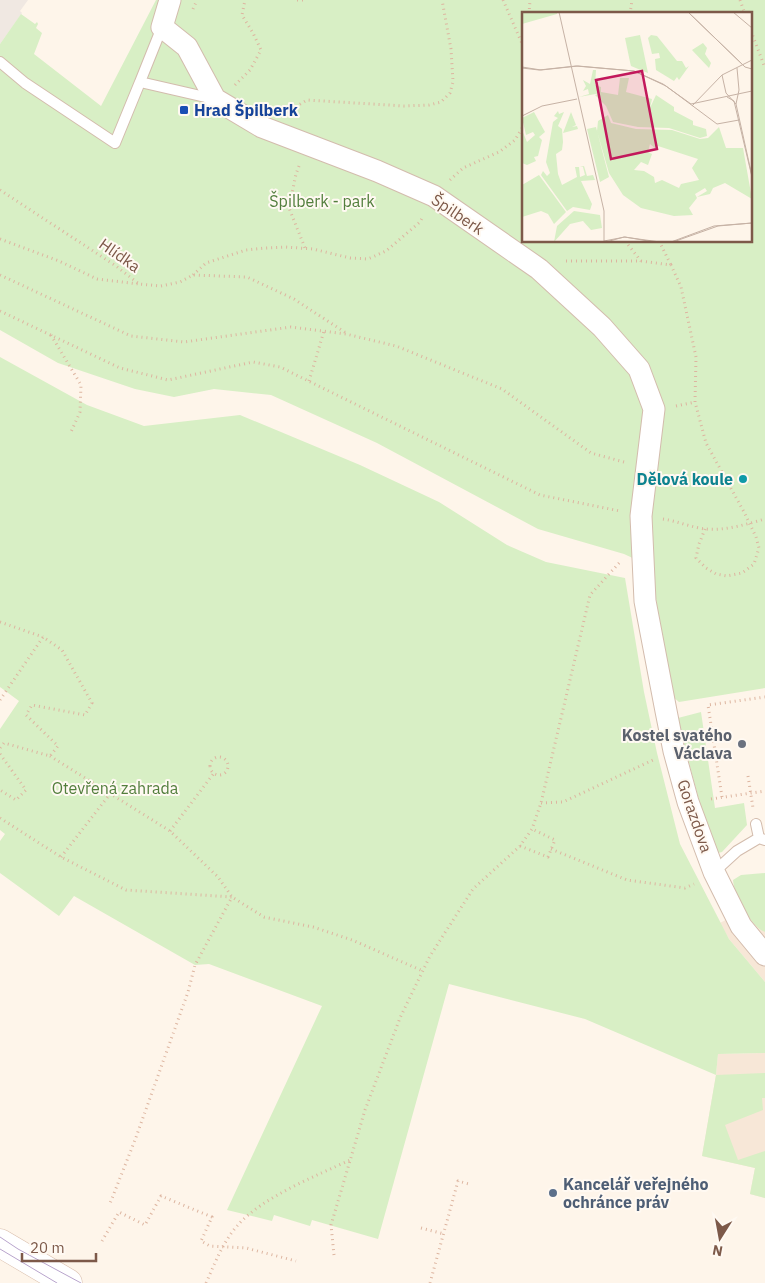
<svg xmlns="http://www.w3.org/2000/svg" width="765" height="1283" font-family="'IBM Plex Sans',sans-serif">
	<style>
		.residential { fill: #f7e7d7 }
		.industrial { fill: #f0e8e2 }
		.green { fill: #d8efc5; fill-rule: evenodd }
		.lines { fill: none; stroke-linecap: round; stroke-linejoin: round }
		.lane-casing { stroke: #d3bcad; stroke-width: 12 }
		.street-casing { stroke: #d3bcad; stroke-width: 23 }
		.secondary-casing { stroke: #d9beac; stroke-width: 29 }
		.path { stroke: #ddb5a0; stroke-width: 3; stroke-dasharray: 1 4; stroke-linecap: butt }
		.lane { stroke: #fff; stroke-width: 10 }
		.street { stroke: #fff; stroke-width: 21 }
		.secondary { stroke: #fff; stroke-width: 28 }
		.tram { stroke: #b8a4cc; stroke-width: 1 }
		.transit-dot { fill: #1a4fb4; stroke: #fff9f2; stroke-width: 2 }
		.culture-dot { fill: #0f9aa8; stroke: #fff9f2; stroke-width: 2 }
		.worship-dot { fill: #6b7280; stroke: #fff9f2; stroke-width: 2 }
		.service-dot { fill: #5c6f8a; stroke: #fff9f2; stroke-width: 2 }
		.labels { text-anchor: middle; dominant-baseline: central; stroke-width: 4; stroke-linejoin: round; paint-order: stroke }
		.transit-label { font-size: 16px; font-weight: bold; fill: #164399; stroke: #fff9f2; text-anchor: start }
		.park-label { font-size: 16px; fill: #527e3c; stroke: #fff9f2 }
		.street-label { font-size: 16px; fill: #7d5949; stroke: #fff9f2 }
		.culture-label { font-size: 16px; font-weight: bold; fill: #0d838f; stroke: #fff9f2; text-anchor: end }
		.worship-label { font-size: 16px; font-weight: bold; fill: #5b616d; stroke: #fff9f2; text-anchor: end }
		.service-label { font-size: 16px; font-weight: bold; fill: #4e5e75; stroke: #fff9f2; text-anchor: start }
		.inset-road { fill: none; stroke: #c6b2a5; stroke-width: 1 }
		.view { fill: #c2185b; fill-opacity: 0.15; stroke: #c2185b; stroke-width: 2.5 }
		.inset-edge { fill: none; stroke: #7d5949; stroke-width: 2.5 }
	</style>
	<rect width="100%" height="100%" fill="#fef5ea"/>
	<!-- residential -->
	<path class="residential" d="M744,910L765,932V982L729,939L720,923Z
		M765,1053V1198L750,1194L755,1168L702,1156L716,1075L718,1054Z"/>
	<!-- industrial -->
	<path class="industrial" d="M0,0H28L20,11L22,13L0,44Z"/>
	<!-- green -->
	<path class="green" d="M156,0H765V688L679,702L672,696L663,653L652,567L624,554L538,529L377,443L271,395L214,389L174,397L135,389L58,363L0,330V44L21,14L35,24L37,22L38,24L36,28L42,33L34,54L101,106ZM524,14H751V241H524Z
		M0,357L87,405L144,426L240,415L360,465L439,502L507,545L546,562L625,578L644,692L657,753L680,844L729,939L765,982V1053L718,1054L716,1075L765,1073V1098H762L763,1110L725,1125L738,1160L765,1151V1198L750,1194L755,1168L702,1156L716,1075L585,1019L449,984L378,1239L312,1220L310,1226L274,1215L272,1221L227,1210L322,1006L209,964L195,965L74,896L59,916L0,873V841L5,834L0,830V729L19,701L0,687Z
		M701,712L715,808L744,803L747,825L722,852L718,853L702,811L678,722V718Z
		M765,873V932C751,927 734,895 733,880L741,875Z"/>
	<g class="lines">
		<!-- lane casing -->
		<g class="lane-casing">
			<path id="lane" d="M0,62L25,83L115,143L140,82L214,99
				M140,82L162,27
				M756,824L759,838
				M714,872L737,851L759,838L765,840"/>
		</g>
		<!-- street casing -->
		<g class="street-casing">
			<path id="street" d="M170,0L162,27L187,47L215,99L262,127L377,171L434,196L539,269L602,327L639,369L654,409L641,516L645,601L666,711L674,751L688,802L714,872L741,926L765,955"/>
		</g>
		<!-- secondary casing -->
		<g class="secondary-casing">
			<path id="secondary" d="M0,1243L68,1283"/>
		</g>
		<!-- path -->
		<path class="path" d="M297,0H303
			M503,0L524,48
			M740,0L745,14
			M193,9L197,0
			M529,14L530,0
			M630,14L632,0
			M751,31L765,68
			M235,85L250,70L261,50L253,33L242,15L245,0
			M287,112L307,100L404,106L429,105L441,102L450,93L453,82L451,49L442,0
			M299,166L296,174L289,208L305,248
			M450,180L463,168L499,152L515,140L524,125
			M0,190L116,266L139,284L161,286L180,282L193,275L247,277L294,299L346,333
			M0,239L59,261L97,279L139,284
			M625,241L641,261
			M659,241L671,265
			M566,261H641L671,265L681,287L696,357L695,402L706,443L744,512L756,537L759,548L754,564L742,573L727,576L716,574L706,568L696,558L699,544L705,529
			M0,275L131,336L184,342L291,327L346,334L396,346L502,389L591,453L624,462
			M193,275L206,263L246,250L265,248L285,247L313,249L350,258L368,259L386,251L420,222L423,216
			M0,311L120,368L168,380L253,362L280,367L540,495L620,511
			M51,335L81,385L80,412L71,432
			M309,381L324,331
			M676,406L695,402
			M663,519C677,521 693,528 706,529C725,531 747,524 765,519
			M0,622L43,637
			M0,700L43,637L62,650L92,703L85,715L32,705L26,715L58,746L50,756L4,743L0,748
			M0,754L26,790L16,800L0,790
			M50,756L170,831L218,877L232,897L264,917L313,927L352,940L423,971
			M210 766a9 9 0 1 1 18 0a9 9 0 1 1-18 0Z
			M748,776L753,808
			M722,797L708,705L765,697
			M711,799L765,791
			M541,803L563,802L653,760
			M0,818L61,857L126,890L232,897L195,965L188,992L135,1140L109,1206
			M170,831L214,773
			M520,846L548,857L555,840L532,829
			M551,849L627,880L685,888L694,884
			M61,857L110,794
			M421,1228L444,1234
			M102,1241L119,1212L145,1225L161,1196L212,1217L201,1241L210,1246L246,1248L296,1261
			M334,1255L331,1225L365,1110L400,1018L430,956L473,889L520,846L532,829L541,803L590,595L620,562
			M206,1283C215,1263 223,1242 237,1226C262,1197 316,1176 350,1160
			M430,1283L458,1181L469,1184"/>
		<!-- lane -->
		<use href="#lane" class="lane"/>
		<!-- street -->
		<use href="#street" class="street"/>
		<!-- secondary -->
		<use href="#secondary" class="secondary"/>
		<!-- tram -->
		<path class="tram" d="M0,1237L18,1249L81,1283
			M0,1249L57,1283"/>
	</g>
	<!-- markers -->
	<rect class="transit-dot" x="179" y="105" width="10" height="10" rx="2.5"/>
	<circle class="culture-dot" cx="743" cy="479" r="5"/>
	<circle class="worship-dot" cx="742" cy="744" r="5"/>
	<circle class="service-dot" cx="553" cy="1193" r="5"/>
	<g class="labels">
		<!-- transit labels -->
		<g class="transit-label">
			<text x="194" y="110">Hrad Špilberk</text>
		</g>
		<!-- park labels -->
		<g class="park-label">
			<text x="322" y="201">Špilberk - park</text>
			<text x="115" y="788">Otevřená zahrada</text>
		</g>
		<!-- street labels -->
		<g class="street-label">
			<text transform="translate(458 214) rotate(34)">Špilberk</text>
			<text transform="translate(120 255) rotate(35)">Hlídka</text>
			<text transform="translate(695 816) rotate(71)">Gorazdova</text>
		</g>
		<!-- culture labels -->
		<g class="culture-label">
			<text x="733" y="479">Dělová koule</text>
		</g>
		<!-- worship labels -->
		<g class="worship-label">
			<text x="732" y="735">Kostel svatého<tspan x="732" dy="18">Václava</tspan></text>
		</g>
		<!-- service labels -->
		<g class="service-label">
			<text x="563" y="1184">Kancelář veřejného<tspan x="563" dy="18">ochránce práv</tspan></text>
		</g>
	</g>
	<!-- overview -->
	<g transform="translate(522 12)">
		<rect width="230" height="230" fill="#fef5ea"/>
		<path d="M0,0H35V2L0,12ZM118,23L121,37L126,61L109,54L108,50L103,26ZM129,23L135,24L155,49H160L164,56L167,54L157,68L155,65L152,69L134,58L133,47L138,46L137,41L130,42L126,26ZM181,31L185,36L183,42L189,51L187,56L170,38ZM71,58H74L73,73L79,75V80L96,83L98,66H107L104,80L130,87L128,96L134,83L152,95V99L171,109V113L184,117L185,124L178,126L147,116L116,115L91,110L84,94L73,83L79,81L57,85L67,82L66,77L61,79L64,74L61,68L68,72ZM36,99L37,102L42,100L36,114L40,117L41,130L40,138L34,142L36,162L40,173L55,165L53,155H57L58,165L63,163L61,155H58L62,154L65,164L71,163L73,168L59,169L70,192L68,198L51,195L45,199L19,163L21,159L25,164L28,161L24,150L31,110L36,106L32,104ZM12,100L23,120L17,125L20,128L16,144L12,145L14,149L5,153L0,151V118L5,130L13,123L11,120L4,123L0,106ZM49,100L54,113L50,115L55,114L56,117L41,121ZM86,103L89,111L114,117L150,118L178,127L186,126L197,115L204,136H221L230,187L203,171L191,176L188,182L175,185L185,179L183,176L173,182L175,186L167,196L171,203L152,204L119,196L101,183L87,161L75,119L76,109ZM128,132L134,137L136,134L176,147L170,156L177,168L159,172L157,176L140,168L133,171L132,165L122,159L112,158L119,150L126,153L130,142L126,140ZM74,115L87,165L78,170L65,117ZM17,163L44,200L32,212L26,202L19,199L0,205V173ZM52,199L78,203L80,216L69,218L61,209L48,212L32,230L35,214Z" fill="#d8efc5" fill-rule="evenodd"/>
		<path class="inset-road" d="M37,0L82,199V230M166,0L221,53M166,0L223,55L230,57M211,0L230,16M230,48L200,63L204,81L214,92L230,164M0,55L19,58L56,54L112,59L144,74L195,112L217,108M0,56L17,58L54,54L112,59L141,72L169,92L230,79M205,85L212,89L230,165M214,92L217,78L215,56M170,94L200,63M0,104L20,94L55,87M82,229L103,225L132,230M84,230L102,225L138,230M149,230L192,214L230,211M151,230L196,214L230,211"/>
		<path class="view" d="M120,59L135,137L89,147L74,68Z"/>
		<rect width="230" height="230" class="inset-edge"/>
	</g>
	<!-- north arrow -->
	<g transform="translate(720 1238) rotate(191)" stroke="#fff9f2" stroke-width="4" paint-order="stroke">
	<path d="M0-4L9 19L0 12L-9 19Z" fill="#7d5949"/>
	<text y="-8" font-size="14" font-weight="bold" text-anchor="middle" fill="#7d5949">N</text>
	</g>
	<!-- scale -->
	<path d="M22 1253v8h74v-8" fill="none" stroke="#7d5949" stroke-width="2.5"/>
	<text x="30" y="1253" font-size="15" fill="#7d5949" stroke="#fff9f2" stroke-width="4" paint-order="stroke">20 m</text>
</svg>
